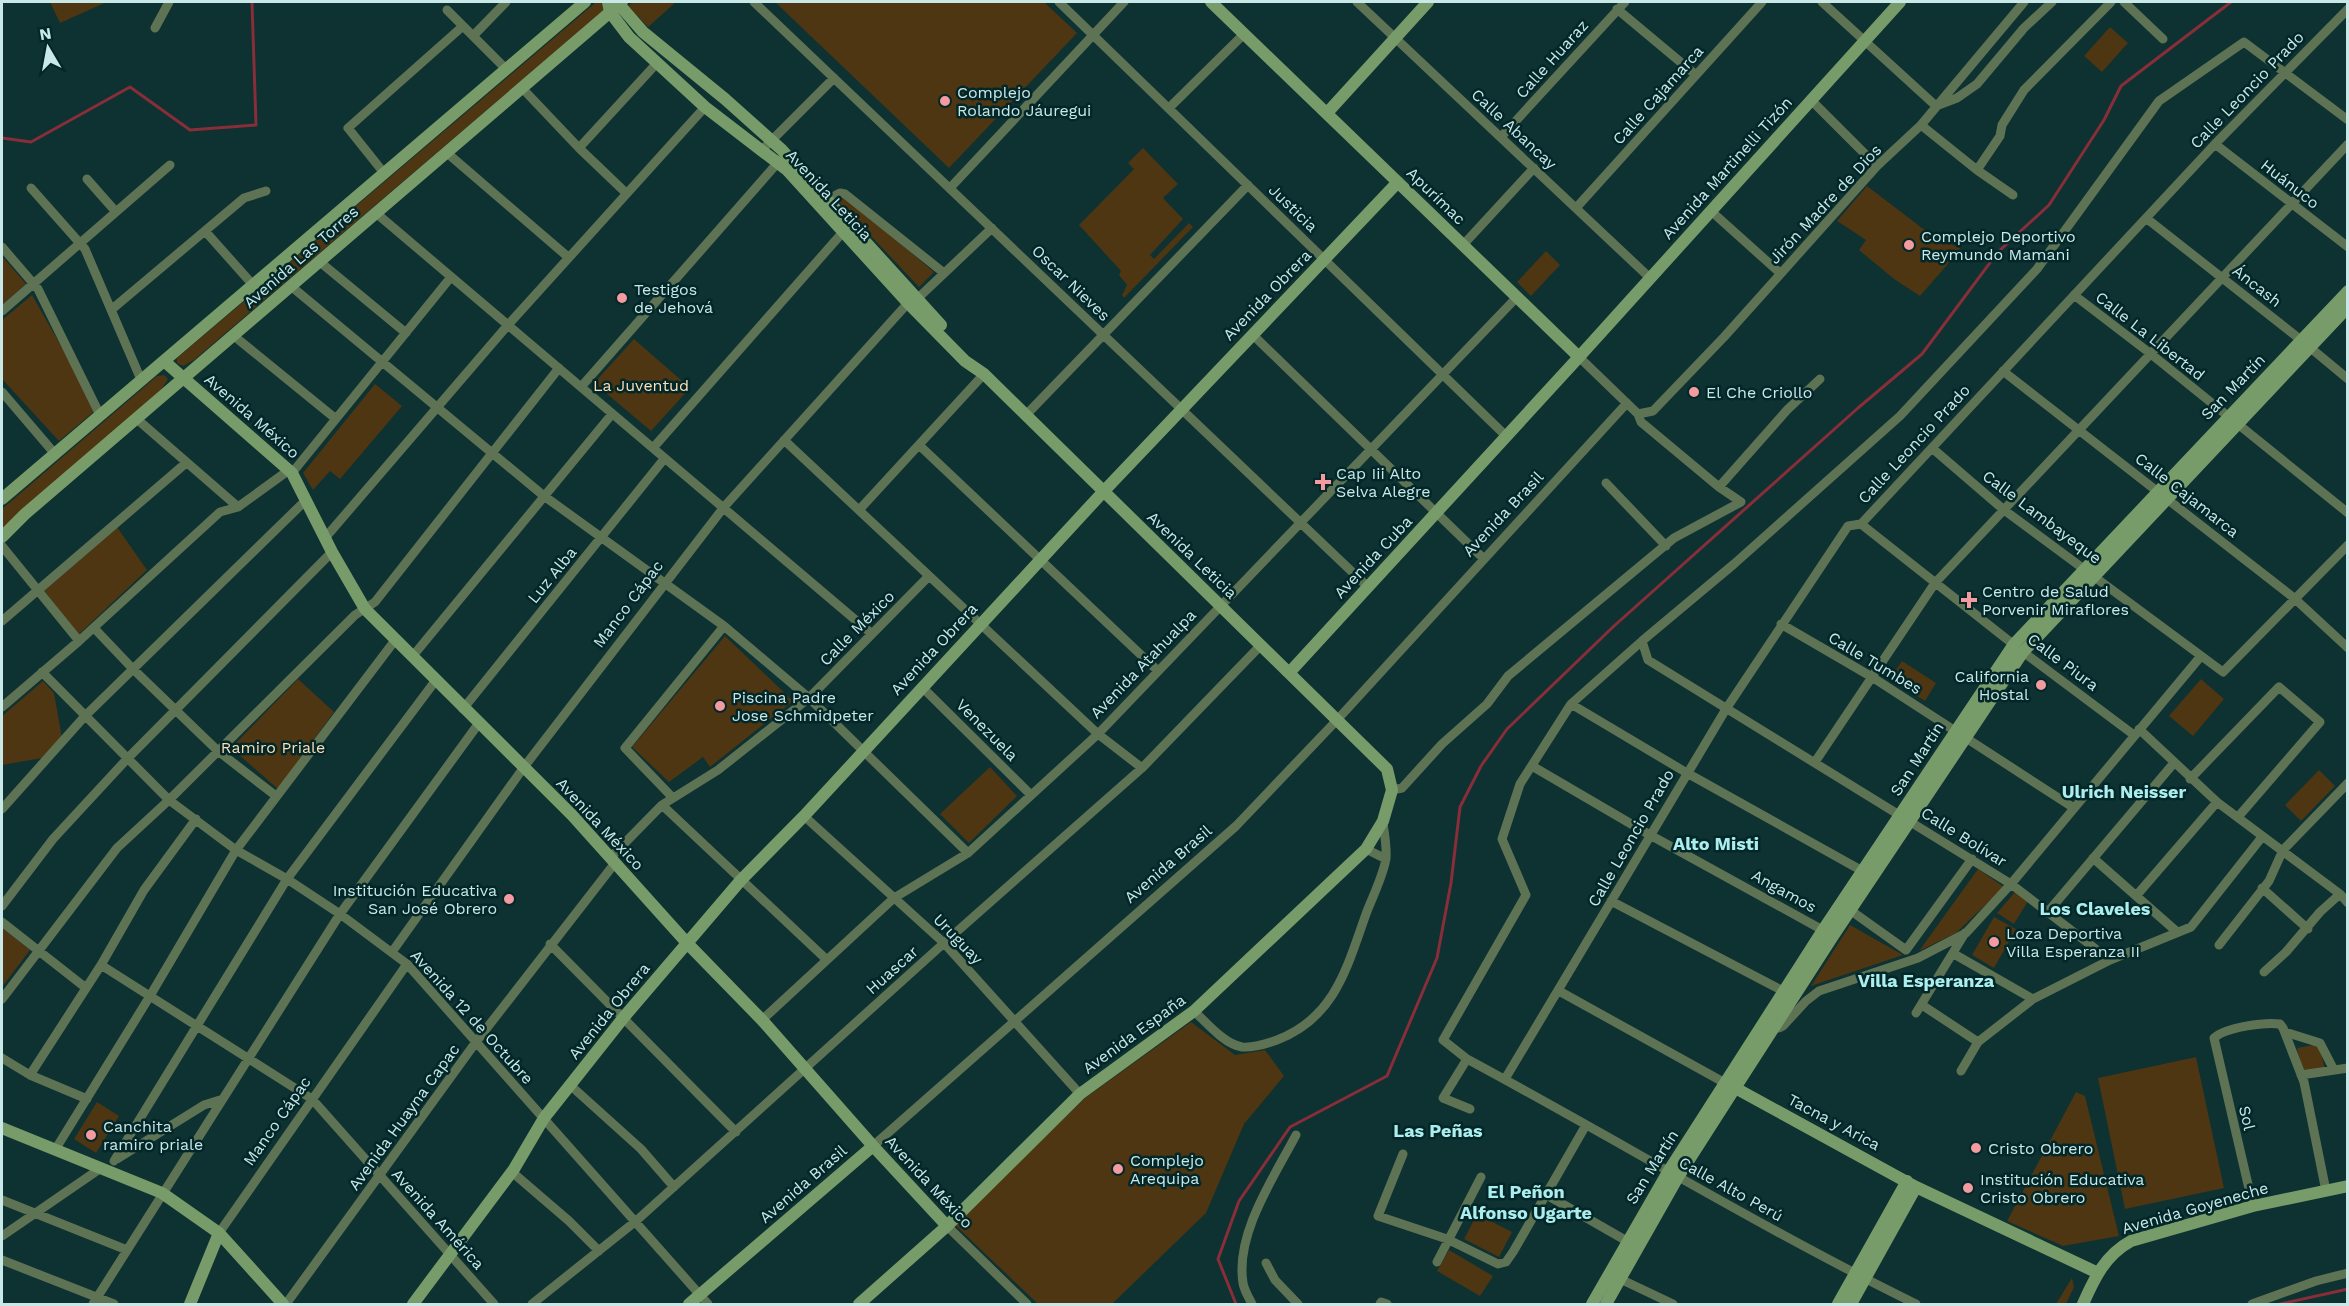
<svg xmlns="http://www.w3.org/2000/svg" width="2349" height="1306" font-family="'Work Sans',sans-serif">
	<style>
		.green { fill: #4d3611 }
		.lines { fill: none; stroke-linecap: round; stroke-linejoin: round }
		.stream { stroke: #882e39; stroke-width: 3 }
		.street { stroke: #5d7354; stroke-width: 9 }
		.secondary { stroke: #789c69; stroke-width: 12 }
		.poi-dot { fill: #f49b9f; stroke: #032728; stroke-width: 2 }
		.labels { text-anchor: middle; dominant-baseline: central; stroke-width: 5; stroke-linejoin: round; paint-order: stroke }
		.street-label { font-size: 16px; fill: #c9e9e9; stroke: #032728 }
		.poi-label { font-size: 16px; fill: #c9e9e9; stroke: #032728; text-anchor: start }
		.park-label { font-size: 16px; fill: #fbdfb7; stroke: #032728 }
		.neighbourhood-label { font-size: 18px; font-weight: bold; fill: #aceeee; stroke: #032728 }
	</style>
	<rect width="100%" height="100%" fill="#0e3132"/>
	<!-- green -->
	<path class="green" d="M50,2H107L60,23Z
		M633,2H676L648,27L628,6Z
		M775,2H1044L1077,33L949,168Z
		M595,3H602L605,7L604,10L194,360L183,366L177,363V358Z
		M2110,27L2128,43L2102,72L2084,56Z
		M1143,148L1178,184L1163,198L1183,219L1150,255L1154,259L1189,223L1193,227L1124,298L1122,295L1127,285L1119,275L1121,271L1079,225L1134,169L1128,163Z
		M1867,186L1922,228L1961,249L1920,296L1894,279L1859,250L1866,240L1837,221Z
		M843,195L934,272L919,287L836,199Z
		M1546,251L1560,265L1531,296L1517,282Z
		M2,256L26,284L2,305Z
		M32,295L97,409L59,441L2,379V320Z
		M634,339L690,388L651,431L594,383Z
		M164,375L168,379L159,393L2,529V509L157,376Z
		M375,384L402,406L340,479L330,471L313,490L303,473Z
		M117,527L147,570L78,635L43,589Z
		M725,636L793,701L710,767L703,757L669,782L632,747Z
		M1902,661L1936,683L1925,701L1890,679Z
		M298,679L334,712L278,789L231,748Z
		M2201,679L2224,699L2193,736L2169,716Z
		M43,681L54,693L62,738L42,758L2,765V716Z
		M990,767L1017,796L969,843L940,814Z
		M2319,770L2335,786L2301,821L2285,805Z
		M1978,869L2004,887L1956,933L1919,951Z
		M2015,892L2028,901L2014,924L1997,913Z
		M1994,917L2016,929L1994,968L1972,955Z
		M1850,925L1903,955L1811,986Z
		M2,928L30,950L2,987Z
		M1191,1022L1235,1055L1265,1050L1284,1076L1244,1124L1206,1213L1112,1304H1038L954,1224L1085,1098Z
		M2319,1044L2325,1070L2302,1074L2297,1048Z
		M2196,1057L2224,1188L2125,1209L2098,1078Z
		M2076,1092L2085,1096L2119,1236L2063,1246L2007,1221Z
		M97,1102L119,1116L96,1153L74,1139Z
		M1477,1214L1512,1232L1499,1257L1464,1239Z
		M1449,1250L1493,1276L1480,1296L1437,1271Z
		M2072,1278L2074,1287L2066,1304H2056Z"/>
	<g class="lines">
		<!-- stream -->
		<path class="stream" d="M2,138L31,142L130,87L190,130L256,125L252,2
			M1236,1304L1218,1259L1239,1201L1290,1127L1387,1076L1437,958L1451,883L1460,807L1481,766L1507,729L1614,626L1858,408L1922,354L1998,252L2049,205L2104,120L2121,86L2231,2
			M2280,1304L2348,1289"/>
		<!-- street -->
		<path class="street" d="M754,2L1368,587
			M1059,2L1506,436
			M1357,2L1650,278
			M1822,2L1936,106L1957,98L1977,84L2024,28L2052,2
			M2124,2L2163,39
			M1617,9L1696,75
			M447,10L506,69
			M155,28L169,2
			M473,36L506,2
			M522,88L579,148L625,192
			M1811,100L1877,166
			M1169,108L1244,34
			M1921,125L1977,170L2013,195
			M1501,137L1625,2
			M2215,144L2348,247
			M579,148L657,63
			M762,150L834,78
			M446,152L568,257
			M1977,170L2000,136L2002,125L2024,90L2111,2
			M384,173L348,128L463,26
			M87,179L116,212
			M31,188L85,249L139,375L143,379
			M950,188L1124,2
			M827,200L840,193L845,194L944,273
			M1576,208L1762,2
			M1711,211L1780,273
			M376,213L872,634
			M2146,218L2301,340L2348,379
			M205,231L253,285
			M1463,245L1534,168
			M2,247L38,289L100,415
			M320,262L406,333
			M292,287L544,496L724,626L809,698L968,853
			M2074,295L2151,354L2348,513
			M111,310L244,198L266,191
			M2,311L170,165
			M1253,335L1484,559
			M234,336L336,419
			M2003,371L2294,598L2348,648
			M581,387L781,159
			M2,392L55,454
			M1638,414L1653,411L1724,337L1877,166L1921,125L2024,2
			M1026,415L1248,185
			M138,420L238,507
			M784,440L1098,734L1142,768
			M919,445L1158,671
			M653,448L843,232
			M1932,448L2004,510L2223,672L2348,545
			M292,473L451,277
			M1606,483L1666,546
			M1719,487L1787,410L1820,379
			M859,510L984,374
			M1861,524L2023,652L2134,735
			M325,538L508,325L705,107
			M2,546L79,641
			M2,621L186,463
			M1781,624L1872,677L2074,808
			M94,628L133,669L218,751L276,796
			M1642,641L1648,660L2011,884L2110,960
			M412,657L612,414
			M42,672L169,800L236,850L287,879L340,914L407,964L708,1304
			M922,687L1031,795
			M1571,704L1687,773L1866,873
			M2,707L79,641L220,512L238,507L289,470
			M463,709L664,459
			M2139,729L2217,802L2340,894L2348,903
			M1815,762L1935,583L2348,144
			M1532,766L1650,835L1828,933
			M2190,779L2279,687L2320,722L2238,817
			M1392,790L1402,788L1442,744L1487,704L1508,676L1674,538L1741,502L1719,487L1641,422L1638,414L1579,357
			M673,798L625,748L724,626
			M662,805L827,960
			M2,809L85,716L305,501
			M804,816L944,943L1080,1094
			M1366,849L1386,859
			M610,858L662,805L718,770L809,698L929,576
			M2093,858L2176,931
			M2262,888L2308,929
			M2136,896L2217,802
			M1611,901L1787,993
			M2,906L53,839L127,759L332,552
			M1850,910L1906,950L1972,859
			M2047,913L2173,764
			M2,922L86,988
			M550,944L736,1132
			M2219,945L2269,881L2283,850L2348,783
			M392,952L524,767L724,507L908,303L917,299L992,228
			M1954,954L2033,999
			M101,965L312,1099L494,1304
			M2264,972L2286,952L2320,912L2340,894
			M1559,991L1725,1083
			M2,999L117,848L169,800L355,615L375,602L559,368
			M1922,1005L1978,1042
			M1194,1011C1207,1023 1224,1044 1242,1047C1254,1048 1266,1044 1277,1040C1335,1018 1347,967 1366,914C1372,898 1384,874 1386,858C1387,846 1384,833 1383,821
			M1916,1013L1965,933
			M762,1020L894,898L968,853L1098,734L1517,297
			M1772,1026L1779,1028L1783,1026L1806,1001L1819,991L1918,958L1966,933L2011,884L2201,656
			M2285,1032L2320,1043L2334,1070
			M2,1058L30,1075L87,1099
			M1467,1059L1443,1098L1470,1109
			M1961,1071L1978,1042L2033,999L2110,960L2191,927L2262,837
			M30,1075L101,965L144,890L196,819
			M2301,1075L2348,1068
			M1505,1079L1726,709L1848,526L1861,524L2215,144L2348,9
			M570,1085L641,1149L674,1187
			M873,1146L1236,826L1337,720L1627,403
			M55,1150L150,996L236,850L396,639
			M1403,1154L1378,1216L1447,1239L1498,1264L1506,1262L1513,1252L1586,1125
			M117,1159L204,1105L223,1099
			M114,1161L287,879L436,680
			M512,1172L569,1221L599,1251
			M1545,1194L1632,1244
			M2,1200L127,1250
			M2253,1206L2214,1038C2226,1027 2265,1022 2280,1024L2283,1028L2304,1082L2326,1191
			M947,1226L1027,1304
			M219,1233L407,964
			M2,1236L101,1168
			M2,1260L114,1304
			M1437,1262L1481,1177
			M1266,1263L1275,1280L1298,1304
			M1616,1277L1673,1304
			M93,1304L340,914L479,723
			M286,1304L476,1042L615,863
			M532,1304L636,1221L944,943L1142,768L1261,645
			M1252,1304C1249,1298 1244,1290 1243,1283C1235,1234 1274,1177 1296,1135
			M1380,1304L1381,1302L1387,1304
			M1916,1304C1763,1229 1618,1140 1467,1059L1443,1040L1526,895L1502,839L1520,784L1571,704L1642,641L1734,564L1900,416L2037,269L2159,101L2244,42L2348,120
			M2252,1304L2316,1281L2348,1273"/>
		<!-- secondary -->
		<path class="secondary" d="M608,2L610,12L629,37L705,107L787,170L908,303L965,361L984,374L1387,769L1392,790L1383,821L1366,849L1194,1011L1080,1094L947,1226L859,1304
			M617,2L643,32L725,99L782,150L941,325
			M1211,2L1579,357
			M1327,113L1428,2
			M164,361L292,473L332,552L365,609L572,815L687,943L762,1020L873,1146L947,1226
			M2,499L585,2
			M2,537L25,514L622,2
			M1289,673L1579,357L1900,2
			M1728,1084L1916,1187L2098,1273
			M2,1128L162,1193L219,1233L283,1304
			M190,1304L219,1233
			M413,1304L514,1169L544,1118L624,1017L741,880L804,816L1104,491L1398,182
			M689,1304L873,1146
			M1592,1304L1668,1172L1823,930L2014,644L2348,291
			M1606,1304L1678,1177L1735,1088L1833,936L2023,652L2348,307
			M1838,1304L1907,1181
			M1851,1304L1916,1187
			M2083,1304C2094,1279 2105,1255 2131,1241L2253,1206L2348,1186"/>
	</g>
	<!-- markers -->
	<g class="poi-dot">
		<circle cx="945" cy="101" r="6"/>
		<circle cx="1909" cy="245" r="6"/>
		<circle cx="622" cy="298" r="6"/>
		<circle cx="1694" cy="392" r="6"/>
		<path d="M1320 473h6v6h6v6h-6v6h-6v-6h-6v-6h6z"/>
		<path d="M1966 591h6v6h6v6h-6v6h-6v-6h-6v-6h6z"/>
		<circle cx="2041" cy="685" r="6"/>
		<circle cx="720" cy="706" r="6"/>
		<circle cx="509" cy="899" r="6"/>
		<circle cx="1994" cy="942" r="6"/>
		<circle cx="91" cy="1135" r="6"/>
		<circle cx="1976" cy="1148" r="6"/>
		<circle cx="1118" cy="1169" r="6"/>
		<circle cx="1968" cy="1188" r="6"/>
	</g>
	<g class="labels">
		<!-- street labels -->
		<g class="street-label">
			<text transform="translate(1552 59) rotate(-48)">Calle Huaraz</text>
			<text transform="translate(2247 90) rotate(-46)">Calle Leoncio Prado</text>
			<text transform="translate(1658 95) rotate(-48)">Calle Cajamarca</text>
			<text transform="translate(1514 129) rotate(43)">Calle Abancay</text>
			<text transform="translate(1727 168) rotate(-48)">Avenida Martinelli Tizón</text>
			<text transform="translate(2290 184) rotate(38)">Huánuco</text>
			<text transform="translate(829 195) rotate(47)">Avenida Leticia</text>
			<text transform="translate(1436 196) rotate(44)">Apurímac</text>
			<text transform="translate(1825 204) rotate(-47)">Jirón Madre de Dios</text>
			<text transform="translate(1293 208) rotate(44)">Justicia</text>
			<text transform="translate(301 257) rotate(-41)">Avenida Las Torres</text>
			<text transform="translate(1071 283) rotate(44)">Oscar Nieves</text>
			<text transform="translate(2257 286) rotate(38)">Áncash</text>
			<text transform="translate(1267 295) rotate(-46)">Avenida Obrera</text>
			<text transform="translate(2150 336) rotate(38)">Calle La Libertad</text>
			<text transform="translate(2233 387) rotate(-46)">San Martín</text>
			<text transform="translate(252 416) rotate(41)">Avenida México</text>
			<text transform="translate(1914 444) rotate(-47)">Calle Leoncio Prado</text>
			<text transform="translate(2187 495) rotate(38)">Calle Cajamarca</text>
			<text transform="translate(1503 514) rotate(-47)">Avenida Brasil</text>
			<text transform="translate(2042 517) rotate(37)">Calle Lambayeque</text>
			<text transform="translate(1192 555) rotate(44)">Avenida Leticia</text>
			<text transform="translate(1373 557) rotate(-47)">Avenida Cuba</text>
			<text transform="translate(552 575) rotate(-51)">Luz Alba</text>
			<text transform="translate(628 604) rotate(-53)">Manco Cápac</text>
			<text transform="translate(857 628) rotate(-45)">Calle México</text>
			<text transform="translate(934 649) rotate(-47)">Avenida Obrera</text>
			<text transform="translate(2063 662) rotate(37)">Calle Piura</text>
			<text transform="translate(1875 663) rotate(31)">Calle Tumbes</text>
			<text transform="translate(1143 664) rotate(-46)">Avenida Atahualpa</text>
			<text transform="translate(987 730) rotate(45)">Venezuela</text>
			<text transform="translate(1917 759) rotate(-57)">San Martín</text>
			<text transform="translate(600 824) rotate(47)">Avenida México</text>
			<text transform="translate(1964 837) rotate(32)">Calle Bolívar</text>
			<text transform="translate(1631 838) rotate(-60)">Calle Leoncio Prado</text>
			<text transform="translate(1168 864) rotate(-41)">Avenida Brasil</text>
			<text transform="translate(1784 891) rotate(29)">Angamos</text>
			<text transform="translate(958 939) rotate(46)">Uruguay</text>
			<text transform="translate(892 970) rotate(-42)">Huascar</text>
			<text transform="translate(609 1011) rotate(-51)">Avenida Obrera</text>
			<text transform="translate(472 1017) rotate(48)">Avenida 12 de Octubre</text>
			<text transform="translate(1134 1034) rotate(-36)">Avenida España</text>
			<text transform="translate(404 1117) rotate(-54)">Avenida Huayna Capac</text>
			<text transform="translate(2247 1118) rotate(77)">Sol</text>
			<text transform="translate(277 1121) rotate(-55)">Manco Cápac</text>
			<text transform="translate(1834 1122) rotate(28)">Tacna y Arica</text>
			<text transform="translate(1652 1167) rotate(-58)">San Martín</text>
			<text transform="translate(929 1182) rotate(47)">Avenida México</text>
			<text transform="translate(803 1184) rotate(-41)">Avenida Brasil</text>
			<text transform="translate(1731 1189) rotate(29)">Calle Alto Perú</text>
			<text transform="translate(2195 1208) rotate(-16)">Avenida Goyeneche</text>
			<text transform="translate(438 1219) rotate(48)">Avenida América</text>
		</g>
		<!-- poi labels -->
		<g class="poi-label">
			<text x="957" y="92">Complejo<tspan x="957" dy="18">Rolando Jáuregui</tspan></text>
			<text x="1921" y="236">Complejo Deportivo<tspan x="1921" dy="18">Reymundo Mamani</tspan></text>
			<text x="634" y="289">Testigos<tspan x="634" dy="18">de Jehová</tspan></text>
			<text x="1706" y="392">El Che Criollo</text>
			<text x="1336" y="473">Cap Iii Alto<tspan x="1336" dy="18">Selva Alegre</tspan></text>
			<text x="1982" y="591">Centro de Salud<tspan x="1982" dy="18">Porvenir Miraflores</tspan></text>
			<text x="2029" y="676" text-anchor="end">California<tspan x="2029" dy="18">Hostal</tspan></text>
			<text x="732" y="697">Piscina Padre<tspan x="732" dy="18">Jose Schmidpeter</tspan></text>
			<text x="497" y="890" text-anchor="end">Institución Educativa<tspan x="497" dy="18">San José Obrero</tspan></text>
			<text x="2006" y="933">Loza Deportiva<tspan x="2006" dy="18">Villa Esperanza II</tspan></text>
			<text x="103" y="1126">Canchita<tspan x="103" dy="18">ramiro priale</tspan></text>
			<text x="1988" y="1148">Cristo Obrero</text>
			<text x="1130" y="1160">Complejo<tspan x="1130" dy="18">Arequipa</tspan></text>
			<text x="1980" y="1179">Institución Educativa<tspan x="1980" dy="18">Cristo Obrero</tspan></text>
		</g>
		<!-- park labels -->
		<g class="park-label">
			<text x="641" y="385">La Juventud</text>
			<text x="273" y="747">Ramiro Priale</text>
		</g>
		<!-- neighbourhood labels -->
		<g class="neighbourhood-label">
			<text x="2124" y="791">Ulrich Neisser</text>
			<text x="1716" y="843">Alto Misti</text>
			<text x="2095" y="908">Los Claveles</text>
			<text x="1926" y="980">Villa Esperanza</text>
			<text x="1438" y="1130">Las Peñas</text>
			<text x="1526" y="1191">El Peñon<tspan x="1526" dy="21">Alfonso Ugarte</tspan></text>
		</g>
	</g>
	<!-- border -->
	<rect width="2349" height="1306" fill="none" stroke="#c9e9e9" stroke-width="6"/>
	<!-- north arrow -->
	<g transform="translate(48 48) rotate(350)" stroke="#032728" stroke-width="4.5" paint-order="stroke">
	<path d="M0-4.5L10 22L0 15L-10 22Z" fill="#c9e9e9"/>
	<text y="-9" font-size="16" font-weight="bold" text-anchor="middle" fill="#c9e9e9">N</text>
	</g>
</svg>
